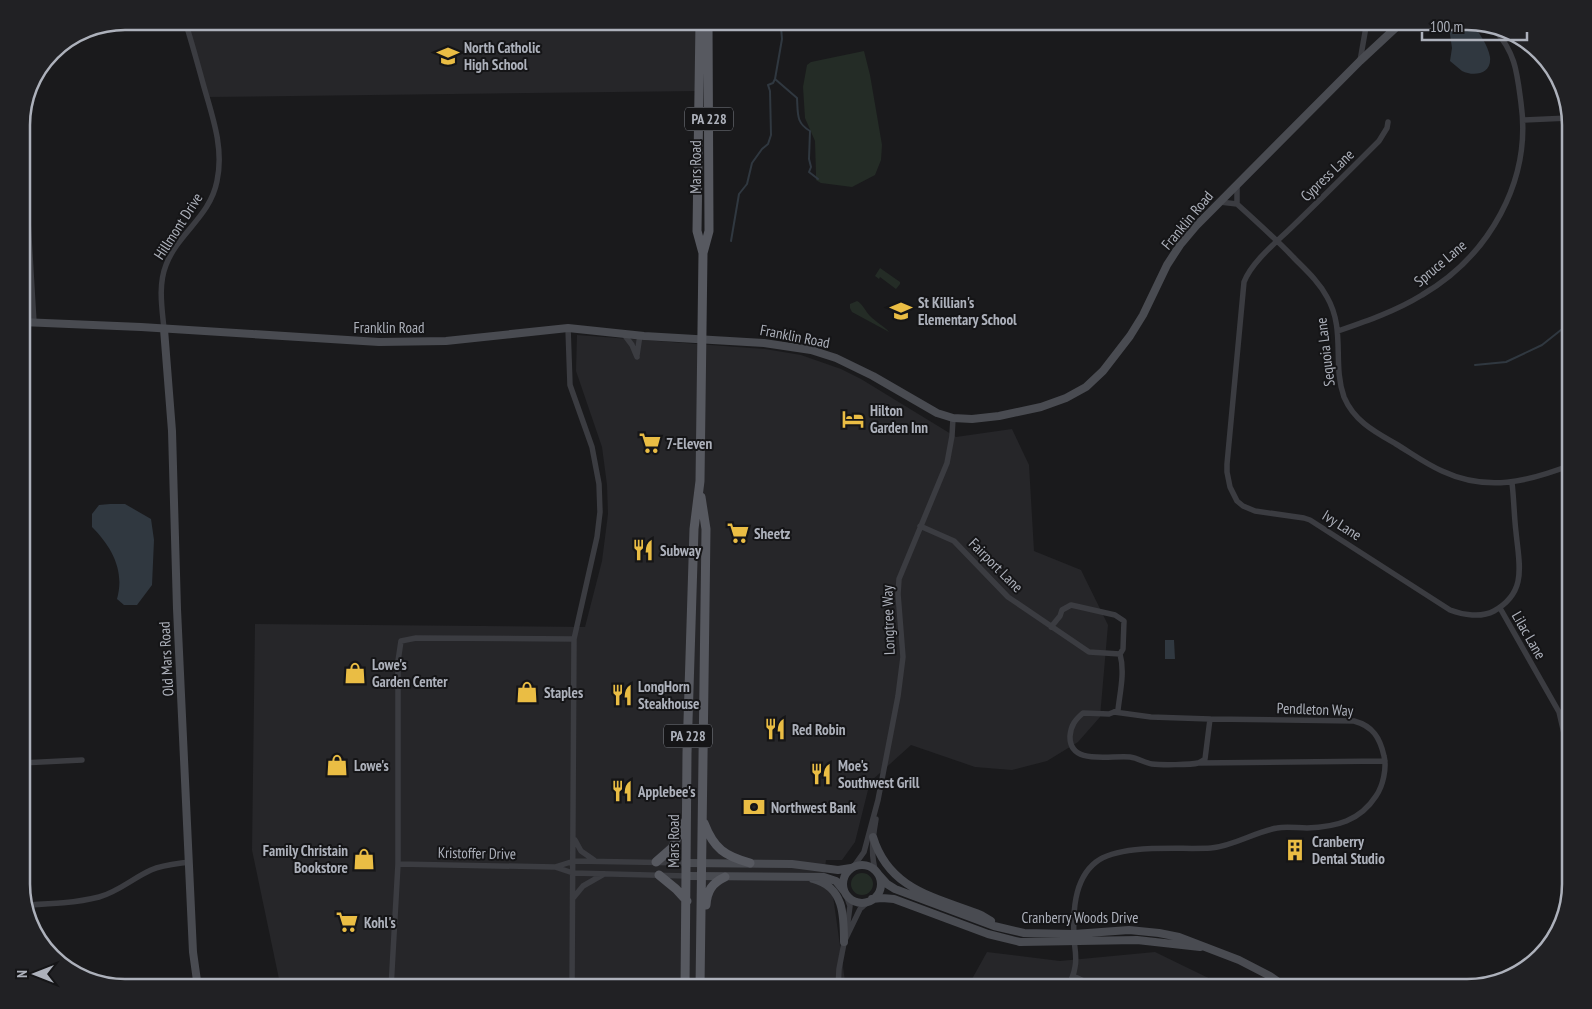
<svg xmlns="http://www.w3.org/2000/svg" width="1592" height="1009" font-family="'PT Sans Narrow',sans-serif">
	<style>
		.built { fill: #262629 }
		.green { fill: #242c26 }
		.water { fill: #303840 }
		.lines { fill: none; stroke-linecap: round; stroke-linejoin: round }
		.stream { stroke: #303840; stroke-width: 2 }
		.street { stroke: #3b3c41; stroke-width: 5.5 }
		.secondary { stroke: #494b51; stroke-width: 8 }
		.primary { stroke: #575960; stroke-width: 9 }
		.labels { text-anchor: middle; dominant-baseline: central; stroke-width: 4; stroke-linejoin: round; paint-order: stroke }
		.shield { fill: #151517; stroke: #7f828a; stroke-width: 1 }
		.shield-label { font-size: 14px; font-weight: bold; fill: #adb1bb }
		.poi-label { font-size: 15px; font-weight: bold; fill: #adb1bb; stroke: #151517; text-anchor: start }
		.street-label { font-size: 15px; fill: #adb1bb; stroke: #151517 }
		.rim { fill: none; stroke: #adb1bb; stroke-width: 2.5 }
	</style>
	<rect width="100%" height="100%" fill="#1a1a1c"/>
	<!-- built -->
	<path class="built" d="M185,21H700V91L207,97Z
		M577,335L765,349L801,355L841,369L861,379L956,437L1012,429L1029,465L1034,551L1081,570L1108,625L1100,717L1078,742L1047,761L1012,770L975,767L911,745L870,782L855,842L842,860H826L823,885L833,896L846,988H279V979L252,850L255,624L585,627L602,561L608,514L607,485L602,447L576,371Z
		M987,952L1060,961L1155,952L1229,988H967Z"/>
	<!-- green -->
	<path class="green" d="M864,51L870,75L882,145L881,160L875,175L852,187L821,183L816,180V174L815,141L805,118L803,87L807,65L811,62Z
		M880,268L900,282V284L896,289L880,277L879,279L875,276Z
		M857,301C863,304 865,311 870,316C876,322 885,327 889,332L852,312L850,308V304Z
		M851 884a11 11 0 1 1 22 0a11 11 0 1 1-22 0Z"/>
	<!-- water -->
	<path class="water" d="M1448,21L1472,23C1479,33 1488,45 1490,57C1492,74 1474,77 1462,71C1458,68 1454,64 1450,61L1452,48Z
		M110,504H125L151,519L154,540L152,585L137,605H124L117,599C125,571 112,547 92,527V514L99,505Z
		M1165,640H1174L1175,659H1165Z"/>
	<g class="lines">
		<!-- stream -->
		<path class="stream" d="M776,21L781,27L782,39L775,79L797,98C798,114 796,123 810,131L809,159L811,167L809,172L818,179
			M731,241L739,194L747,184L752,163L762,149L768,144L771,135L770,91L768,85L773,83L775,79
			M1475,365L1506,362L1542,345L1571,322"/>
		<!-- street -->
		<path class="street" d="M1360,61L1367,21
			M22,118L34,323
			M1523,120L1569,118
			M1388,122L1387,128L1379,141C1351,169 1323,197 1294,225C1278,241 1252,261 1244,282L1227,464V472L1230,487L1237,501L1243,506L1255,511L1304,518L1310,520L1450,610C1463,615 1481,618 1494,611C1528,592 1519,564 1516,532C1514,516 1514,499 1512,483
			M1220,202L1237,204V185
			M1237,204C1257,222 1277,240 1295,259C1307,271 1319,282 1327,297C1346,330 1332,363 1344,397C1354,421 1375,432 1396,444C1411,453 1426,464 1442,471C1487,492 1527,482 1571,465
			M568,328L570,385L592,447L599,484L600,512L597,537L574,639L572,988
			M164,329C162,308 158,285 166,265C178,233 210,217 217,181C224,149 213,118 204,87C198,65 192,43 185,21
			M1338,331C1367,321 1396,311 1422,295C1489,256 1532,181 1521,103C1517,73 1516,54 1495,30
			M623,333L632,345L637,357
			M637,355L640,335
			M920,526L954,541L1008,597L1089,652L1120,654C1125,672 1120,692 1118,710L1114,712
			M1500,608L1559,712L1565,738L1566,778L1571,787
			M1051,627L1060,616L1062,610L1071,605L1080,607L1115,615L1124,621L1123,649L1120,654
			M21,763L82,760
			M1199,763L1385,761
			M876,819C873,837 870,854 876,872
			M575,840L581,851L594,860
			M398,864L555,867L573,873L687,876
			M854,866L864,852L878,800L898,696L903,657L898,594L899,579L947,463L952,436L953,418
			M555,867L574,861L687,863
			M846,895L850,906L847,929
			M574,897L583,886L604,874
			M26,905C50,904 76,903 99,897C118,892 133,878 151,870C163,865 176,864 189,862
			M845,940L860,909L869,901
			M1073,976L1099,988
			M391,988L398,864V661L401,641L416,638L574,639
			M838,988L839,969L845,938
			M1067,988C1071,981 1074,974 1075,967C1077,958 1075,949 1074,940C1073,914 1073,880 1096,862C1121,843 1181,850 1211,848C1234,846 1254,832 1277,828C1287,826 1297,828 1307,828C1336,827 1360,821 1376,796C1383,786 1387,768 1384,756C1380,738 1373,726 1354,721L1210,719L1205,759C1204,760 1199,763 1198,763C1191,765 1160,765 1152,764C1145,763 1138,758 1130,757C1110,755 1069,766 1070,736C1071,725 1075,720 1083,713L1109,714L1114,712L1151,717L1210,719"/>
		<!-- secondary -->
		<path class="secondary" d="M21,322L141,327L379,342L446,341L568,328L644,336L764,343L811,350L836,358L873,376L937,413L953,418L972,419L999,416L1041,407L1066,398L1086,387L1103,371L1130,336L1143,315L1167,265L1180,245L1196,226L1360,61L1403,21
			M164,329L172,431L177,609L193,952L198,988
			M873,837C889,890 935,897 981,915L991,921
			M687,863L792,864L838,870L851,868
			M843 884a19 19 0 1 1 38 0a19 19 0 1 1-38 0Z
			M878,874L887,884L895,889L994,926L1024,933L1074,934L1129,930L1159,933L1179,937L1239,960L1270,976L1287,988
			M687,876L824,877L836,881L844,891
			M813,879C844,887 844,915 844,942
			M872,899L882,898L894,899L988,934L1020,942L1137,940L1200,947"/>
		<!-- primary -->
		<path class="primary" d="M703,253L709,231L708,21
			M704,823C714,849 725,856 750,863
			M656,862L672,848L686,820
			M659,875L676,889L687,901
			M706,905C707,891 712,883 725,877
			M685,988L687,753L694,529L700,481L703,253L697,231L700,21
			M700,988L706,529L701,497"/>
	</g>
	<!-- icons -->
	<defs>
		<g id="school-bare" transform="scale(1.725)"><path d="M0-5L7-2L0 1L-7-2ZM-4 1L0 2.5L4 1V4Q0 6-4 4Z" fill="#eabd44" stroke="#151517" stroke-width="2.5" paint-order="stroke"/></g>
		<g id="hotel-bare" transform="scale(1.725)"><path d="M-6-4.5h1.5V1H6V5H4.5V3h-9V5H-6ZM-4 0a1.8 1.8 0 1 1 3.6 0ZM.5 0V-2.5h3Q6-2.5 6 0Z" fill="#eabd44" stroke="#151517" stroke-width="2.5" paint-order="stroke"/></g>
		<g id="supermarket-bare" transform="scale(1.725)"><path d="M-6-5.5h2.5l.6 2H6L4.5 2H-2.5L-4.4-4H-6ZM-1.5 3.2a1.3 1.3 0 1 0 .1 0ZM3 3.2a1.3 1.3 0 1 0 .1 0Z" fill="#eabd44" stroke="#151517" stroke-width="2.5" paint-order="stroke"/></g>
		<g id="restaurant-bare" transform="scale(1.725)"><path d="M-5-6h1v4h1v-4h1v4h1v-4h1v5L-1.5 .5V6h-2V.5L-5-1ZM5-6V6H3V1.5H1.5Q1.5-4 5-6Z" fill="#eabd44" stroke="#151517" stroke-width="2.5" paint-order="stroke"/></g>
		<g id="shop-bare" transform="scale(1.725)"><path d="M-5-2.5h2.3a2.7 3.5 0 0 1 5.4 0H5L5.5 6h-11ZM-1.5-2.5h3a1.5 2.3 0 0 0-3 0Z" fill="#eabd44" stroke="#151517" stroke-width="2.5" paint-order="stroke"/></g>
		<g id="bank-bare" transform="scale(1.725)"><path d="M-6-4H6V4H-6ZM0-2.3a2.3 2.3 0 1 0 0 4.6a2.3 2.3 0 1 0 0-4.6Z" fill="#eabd44" stroke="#151517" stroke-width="2.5" paint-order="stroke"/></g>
		<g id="building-bare" transform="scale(1.725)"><path d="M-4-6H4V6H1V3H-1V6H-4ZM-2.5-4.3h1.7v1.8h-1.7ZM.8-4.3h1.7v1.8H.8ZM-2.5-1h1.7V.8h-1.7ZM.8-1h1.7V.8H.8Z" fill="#eabd44" stroke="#151517" stroke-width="2.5" paint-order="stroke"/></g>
	</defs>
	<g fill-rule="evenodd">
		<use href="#school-bare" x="448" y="56"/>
		<use href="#school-bare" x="901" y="311"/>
		<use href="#hotel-bare" x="853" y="419"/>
		<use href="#supermarket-bare" x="650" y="443"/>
		<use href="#supermarket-bare" x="738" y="533"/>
		<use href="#restaurant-bare" x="643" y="550"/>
		<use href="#shop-bare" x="355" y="673"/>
		<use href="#shop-bare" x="527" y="692"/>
		<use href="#restaurant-bare" x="622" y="695"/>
		<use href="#restaurant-bare" x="775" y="729"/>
		<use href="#shop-bare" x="337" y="765"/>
		<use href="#restaurant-bare" x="821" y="774"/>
		<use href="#restaurant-bare" x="622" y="791"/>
		<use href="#bank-bare" x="754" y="807"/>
		<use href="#building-bare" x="1295" y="850"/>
		<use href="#shop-bare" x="364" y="859"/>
		<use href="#supermarket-bare" x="347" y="922"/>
	</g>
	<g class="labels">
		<!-- shield labels -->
		<g class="shield">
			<rect x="685" y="107.5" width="48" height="23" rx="4"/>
			<rect x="664" y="724.5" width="48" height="23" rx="4"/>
		</g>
		<g class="shield-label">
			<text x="709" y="119">PA 228</text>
			<text x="688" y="736">PA 228</text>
		</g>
		<!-- poi labels -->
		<g class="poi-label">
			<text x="464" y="47">North Catholic<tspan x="464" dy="17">High School</tspan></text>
			<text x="918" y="302">St Killian's<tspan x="918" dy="17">Elementary School</tspan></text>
			<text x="870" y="410">Hilton<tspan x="870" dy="17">Garden Inn</tspan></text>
			<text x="666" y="443">7-Eleven</text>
			<text x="754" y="533">Sheetz</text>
			<text x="660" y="550">Subway</text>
			<text x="372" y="664">Lowe's<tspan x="372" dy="17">Garden Center</tspan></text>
			<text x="638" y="686">LongHorn<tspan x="638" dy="17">Steakhouse</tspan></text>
			<text x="544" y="692">Staples</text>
			<text x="792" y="729">Red Robin</text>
			<text x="354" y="765">Lowe's</text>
			<text x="838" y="765">Moe's<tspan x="838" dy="17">Southwest Grill</tspan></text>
			<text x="638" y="791">Applebee's</text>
			<text x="771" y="807">Northwest Bank</text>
			<text x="1312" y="841">Cranberry<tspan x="1312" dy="17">Dental Studio</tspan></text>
			<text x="348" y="850" text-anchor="end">Family Christain<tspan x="348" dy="17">Bookstore</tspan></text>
			<text x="364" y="922">Kohl's</text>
		</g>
		<!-- street labels -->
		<g class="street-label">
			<text transform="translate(695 167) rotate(-90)">Mars Road</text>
			<text transform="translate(1327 175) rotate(-44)">Cypress Lane</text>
			<text transform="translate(1187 220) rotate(-50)">Franklin Road</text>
			<text transform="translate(178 226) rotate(-57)">Hillmont Drive</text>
			<text transform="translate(1440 263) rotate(-40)">Spruce Lane</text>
			<text x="389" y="327">Franklin Road</text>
			<text transform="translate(795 336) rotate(11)">Franklin Road</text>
			<text transform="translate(1325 352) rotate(-97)">Sequoia Lane</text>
			<text transform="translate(1342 525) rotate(32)">Ivy Lane</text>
			<text transform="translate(996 565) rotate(45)">Fairport Lane</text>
			<text transform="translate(888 620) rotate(-92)">Longtree Way</text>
			<text transform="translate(1529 635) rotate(60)">Lilac Lane</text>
			<text transform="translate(166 659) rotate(-93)">Old Mars Road</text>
			<text transform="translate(1315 709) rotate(2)">Pendleton Way</text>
			<text transform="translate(673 841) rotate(-90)">Mars Road</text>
			<text transform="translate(477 853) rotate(1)">Kristoffer Drive</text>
			<text x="1080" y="917">Cranberry Woods Drive</text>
		</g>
	</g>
	<!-- crop -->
	<path d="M0 0H1592V1009H0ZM125 30H1467A95 95 0 0 1 1562 125V884A95 95 0 0 1 1467 979H125A95 95 0 0 1 30 884V125A95 95 0 0 1 125 30Z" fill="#212124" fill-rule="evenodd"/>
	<path class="rim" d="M125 30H1467A95 95 0 0 1 1562 125V884A95 95 0 0 1 1467 979H125A95 95 0 0 1 30 884V125A95 95 0 0 1 125 30Z"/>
	<!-- north arrow -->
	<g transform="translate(35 974) rotate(270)" stroke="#151517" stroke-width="4" paint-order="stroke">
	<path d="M0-4L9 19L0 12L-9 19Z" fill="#adb1bb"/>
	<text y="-8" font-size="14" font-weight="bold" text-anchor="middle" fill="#adb1bb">N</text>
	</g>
	<!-- scale -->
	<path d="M1422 32v8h105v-8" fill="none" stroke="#adb1bb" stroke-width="2.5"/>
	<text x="1430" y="32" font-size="15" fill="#adb1bb" stroke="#151517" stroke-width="4" paint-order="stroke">100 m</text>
</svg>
